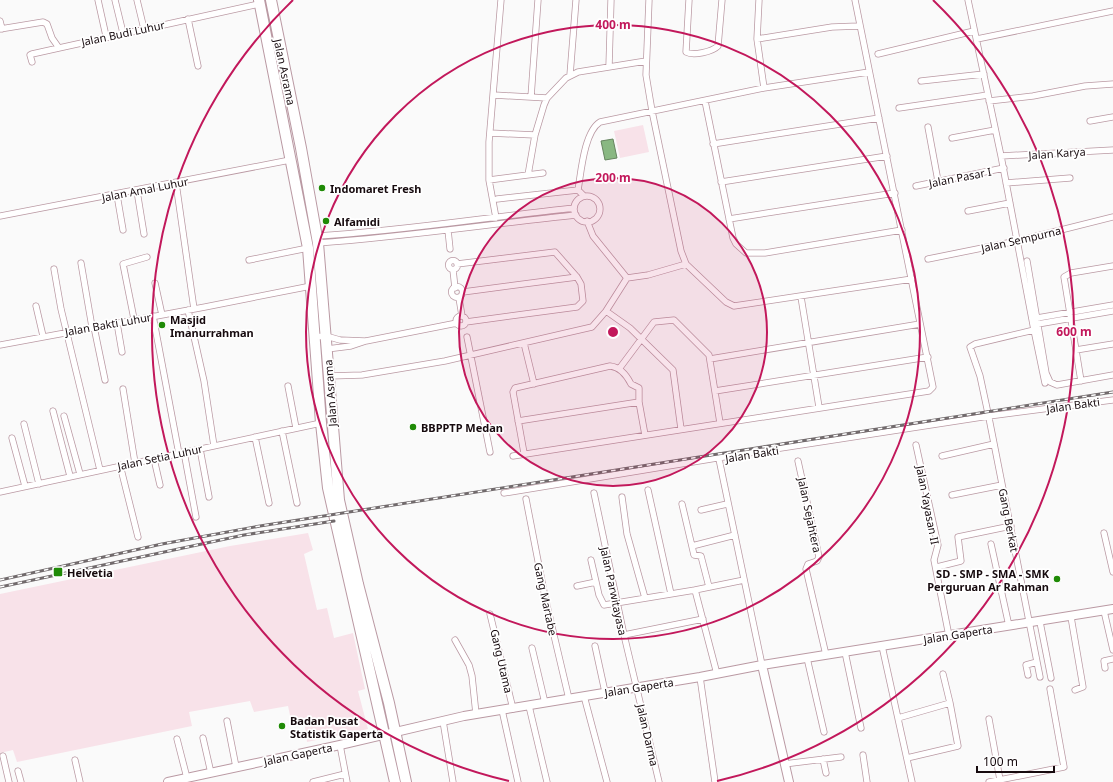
<svg xmlns="http://www.w3.org/2000/svg" width="1113" height="782" font-family="'Noto Sans',sans-serif">
	<style>
		.green { fill: #f8e2e9 }
		.water { fill: #89b882; stroke: #66845f }
		.lines { fill: none; stroke-linecap: round; stroke-linejoin: round }
		.street-casing { stroke: #ba99a3; stroke-width: 7 }
		.secondary-casing { stroke: #ba99a3; stroke-width: 10 }
		.highway-casing { stroke: #ba99a3; stroke-width: 12 }
		.street { stroke: #fff; stroke-width: 5.5 }
		.secondary { stroke: #fff; stroke-width: 8 }
		.highway { stroke: #fff; stroke-width: 10 }
		.rail-casing { stroke: #716a6c; stroke-width: 3 }
		.rail { stroke: #fff; stroke-width: 1.5; stroke-dasharray: 4.5; stroke-linecap: butt }
		.ring { fill: none; stroke: #c2185b; stroke-width: 2 }
		.poi-dot { fill: #1f8a06; stroke: #fff; stroke-width: 1.5 }
		.labels { text-anchor: middle; dominant-baseline: central; stroke-width: 3.5; stroke-linejoin: round; paint-order: stroke }
		.street-label { font-size: 11px; fill: #160a0e; stroke: #fff }
		.poi-label { font-size: 11px; font-weight: bold; fill: #160a0e; stroke: #fff; text-anchor: start }
		.centre { fill: #c2185b; stroke: #fff; stroke-width: 2 }
		.ring-label { font-size: 12px; text-anchor: middle; font-weight: bold; fill: #c2185b; stroke: #fff; stroke-width: 3.5; stroke-linejoin: round; paint-order: stroke }
	</style>
	<rect width="100%" height="100%" fill="#fafafa"/>
	<!-- green -->
	<path class="green" d="M643,125L649,152L620,158L614,131Z
		M308,533L313,550L304,554L317,610L327,608L334,638L353,633L365,689L358,691L368,729L307,742L304,720H291L288,706L254,712L250,701L189,712L192,726L17,762L13,750L0,753V594L230,546Z"/>
	<!-- water -->
	<path class="water" d="M613,139L617,158L605,160L601,141Z"/>
	<g class="lines">
		<!-- street casing -->
		<g class="street-casing">
			<path id="street" d="M98,0L106,36
				M115,0L123,33
				M137,0L144,29
				M649,0L646,75L652,111L681,251L686,264
				M689,0L686,52C693,56 712,52 718,46L722,0
				M759,0L757,39L764,88
				M968,0L1001,156L1034,330L975,344L970,347L980,376L989,418L1040,677
				M188,19L198,66
				M0,21L2,29
				M0,29L43,22L47,24L52,38L59,48L259,4
				M757,39L832,27L859,26
				M977,39L1113,11
				M878,54L974,31
				M32,62L30,55L32,54L59,48
				M609,66L611,0
				M570,75L576,0
				M921,81L984,74
				M494,95L547,98
				M531,97L538,0
				M705,101L733,238L736,244L746,253H765L902,230
				M989,101L1033,96L1085,86L1113,84
				M899,108L988,95
				M1090,121L1113,117
				M928,127L938,181
				M490,133L535,135
				M952,138L995,130
				M713,144L879,118
				M1001,156L1113,150
				M528,175L535,135L544,105L547,98L566,78L578,72L646,61
				M489,180L543,173
				M721,182L887,156
				M176,183L194,309
				M1006,183L1070,178
				M916,186L1004,168
				M137,191L144,234
				M117,195L123,230
				M584,196L578,190C581,173 584,132 600,122L764,88L869,72
				M574 209a13 13 0 1 1 26 0a13 13 0 1 1-26 0Z
				M497,199L578,190
				M968,211L1010,203
				M0,216L290,160
				M496,218L489,180V142L501,0
				M729,219L895,193
				M587,221L593,236L627,278L648,275L686,264L726,302L734,306L912,279
				M448,230L450,249
				M317,236C403,231 488,217 574,208
				M318,243C404,237 490,224 576,215
				M928,259L1017,241L1113,217
				M249,260L308,248
				M448.5 265a4.5 4.5 0 1 1 9 0a4.5 4.5 0 1 1-9 0Z
				M1027,261L1046,373L1050,382L1057,385L1113,375
				M81,263L92,327
				M457,264L555,252L577,277L581,284L583,301L577,307L466,322
				M54,269L61,309L100,470
				M453,270L455,288
				M155,283L162,315
				M451.5 292a5.5 5.5 0 1 1 11 0a5.5 5.5 0 1 1-11 0Z
				M463,292L577,277
				M801,297L819,407
				M459,298L462,316
				M36,306L43,336
				M188,310L204,381L214,446
				M606,311L630,328L673,370L681,429
				M456 321a5 5 0 1 1 10 0a5 5 0 1 1-10 0Z
				M153,316L179,454
				M1037,318L1113,305
				M134,319L123,264L147,257
				M117,323L122,352
				M1038,324L1113,311
				M94,327L105,380
				M1034,330L1045,383
				M314,337L326,336L340,340L365,341
				M467,337L490,452
				M524,343L534,384
				M0,345L205,307L311,286
				M327,349L351,346L366,341L457,323
				M1076,350L1113,344
				M710,359L920,324
				M619,369L654,322L674,320L709,355L720,423
				M329,376L362,375L445,361L592,327L606,311L627,278
				M1081,381L1064,277L1071,273L1113,266
				M288,386L296,428
				M123,389L135,463
				M715,391L928,357
				M53,411L70,476
				M64,416L80,474
				M518,421L639,402
				M24,424L39,484
				M282,431L297,503
				M255,437L269,503
				M12,438L25,486
				M916,445L938,545L934,560L949,636
				M200,449L209,497
				M184,452L196,517
				M524,453L513,392L515,388L610,366C620,367 627,376 631,384L639,388V402L645,435
				M513,456L929,391L933,387L855,0
				M942,456L994,444
				M154,459L160,485
				M719,459L762,665
				M798,461L819,557L817,561L808,564L806,569L826,655
				M120,465L138,537
				M648,490L671,594
				M0,492L321,423
				M504,493L717,458L989,416L1113,400
				M594,493L624,635L659,782
				M952,495L1002,485
				M622,497L627,534L645,598
				M526,499L545,597L569,699
				M682,504L694,555L701,556L709,587
				M701,510L727,504
				M1104,533L1113,572
				M991,544L1009,626
				M692,546L735,535
				M591,560L599,595L604,605L695,590L744,580
				M937,567L961,561L958,537L1011,526
				M577,586L596,582
				M695,590L717,674
				M1104,611L1113,650
				M490,614L513,709
				M1071,617L1083,687L1075,690
				M1040,622L1051,678
				M624,635L703,619
				M455,640L469,665L472,676L476,714
				M595,646L605,692
				M882,646L912,782
				M532,648L545,703
				M845,652L861,728
				M807,658L824,732
				M1105,668L1104,661L1113,659
				M943,674L950,703
				M1028,675L1026,665L1037,662
				M700,677L715,782
				M584,696L607,782
				M529,706L547,782
				M502,710L518,782
				M898,718L950,703L958,746L907,758
				M989,719L1000,780
				M227,721L236,767
				M443,721L453,782
				M203,738L211,773
				M177,739L187,778
				M340,745L347,782
				M863,755L867,782
				M3,756L9,782
				M823,759L826,773
				M75,760L80,782
				M784,764L841,757
				M18,771L21,782
				M313,782L345,774
				M989,782L1064,767L1050,689"/>
		</g>
		<!-- secondary casing -->
		<g class="secondary-casing">
			<path id="secondary" d="M762,665L789,782
				M168,782L340,745L464,716L700,677L762,665L1113,609"/>
		</g>
		<!-- highway casing -->
		<g class="highway-casing">
			<path id="highway" d="M259,0L308,248L321,423L328,488L395,782
				M271,0L301,148L318,243L339,500L358,584L389,703L406,782"/>
		</g>
		<!-- street -->
		<use href="#street" class="street"/>
		<!-- secondary -->
		<use href="#secondary" class="secondary"/>
		<!-- highway -->
		<use href="#highway" class="highway"/>
		<!-- rail casing -->
		<g class="rail-casing">
			<path id="rail" d="M0,580L162,544L260,526L1113,392
				M0,587L244,535L334,521"/>
		</g>
		<!-- rail -->
		<use href="#rail" class="rail"/>
	</g>
	<!-- distance rings -->
	<circle cx="613" cy="332" r="154" fill="#c2185b" fill-opacity=".12"/>
	<g class="ring">
		<circle cx="613" cy="332" r="154"/>
		<circle cx="613" cy="332" r="307"/>
		<path d="M509 781A461 461 0 0 1 293 0M933 0A461 461 0 0 1 717 781"/>
	</g>
	<!-- markers -->
	<g class="poi-dot">
		<circle cx="322" cy="188" r="4"/>
		<circle cx="326" cy="221" r="4"/>
		<circle cx="162" cy="325" r="4"/>
		<circle cx="413" cy="427" r="4"/>
		<rect x="53" y="567" width="10" height="10" rx="2"/>
		<circle cx="1057" cy="579" r="4"/>
		<circle cx="282" cy="726" r="4"/>
	</g>
	<g class="labels">
		<!-- street labels -->
		<g class="street-label">
			<text transform="translate(123 33) rotate(-12)">Jalan Budi Luhur</text>
			<text transform="translate(285 72) rotate(78)">Jalan Asrama</text>
			<text transform="translate(1057 153) rotate(-4)">Jalan Karya</text>
			<text transform="translate(960 177) rotate(-11)">Jalan Pasar I</text>
			<text transform="translate(145 189) rotate(-11)">Jalan Amal Luhur</text>
			<text transform="translate(1021 239) rotate(-13)">Jalan Sempurna</text>
			<text transform="translate(108 324) rotate(-10)">Jalan Bakti Luhur</text>
			<text transform="translate(330 393) rotate(-94)">Jalan Asrama</text>
			<text transform="translate(1073 405) rotate(-8)">Jalan Bakti</text>
			<text transform="translate(752 454) rotate(-9)">Jalan Bakti</text>
			<text transform="translate(160 457) rotate(-12)">Jalan Setia Luhur</text>
			<text transform="translate(928 505) rotate(79)">Jalan Yayasan II</text>
			<text transform="translate(810 515) rotate(78)">Jalan Sejahtera</text>
			<text transform="translate(1009 520) rotate(79)">Gang Berkat</text>
			<text transform="translate(614 591) rotate(78)">Jalan Parwitayasa</text>
			<text transform="translate(546 599) rotate(78)">Gang Martabe</text>
			<text transform="translate(958 634) rotate(-9)">Jalan Gaperta</text>
			<text transform="translate(502 661) rotate(77)">Gang Utama</text>
			<text transform="translate(639 687) rotate(-9)">Jalan Gaperta</text>
			<text transform="translate(648 735) rotate(77)">Jalan Darma</text>
			<text transform="translate(298 754) rotate(-12)">Jalan Gaperta</text>
		</g>
		<!-- poi labels -->
		<g class="poi-label">
			<text x="330" y="188">Indomaret Fresh</text>
			<text x="334" y="221">Alfamidi</text>
			<text x="170" y="319">Masjid<tspan x="170" dy="13">Imanurrahman</tspan></text>
			<text x="421" y="427">BBPPTP Medan</text>
			<text x="67" y="572">Helvetia</text>
			<text x="1049" y="573" text-anchor="end">SD - SMP - SMA - SMK<tspan x="1049" dy="13">Perguruan Ar Rahman</tspan></text>
			<text x="290" y="720">Badan Pusat<tspan x="290" dy="13">Statistik Gaperta</tspan></text>
		</g>
	</g>
	<circle cx="613" cy="332" r="6" class="centre"/>
	<g class="ring-label">
		<text x="613" y="29">400 m</text>
		<text x="613" y="182">200 m</text>
		<text x="1074" y="336">600 m</text>
	</g>
	<!-- scale -->
	<path d="M977 766v6h77v-6" fill="none" stroke="#160a0e" stroke-width="2"/>
	<text x="983" y="766" font-size="12" fill="#160a0e" stroke="#ffffff" stroke-width="3" paint-order="stroke">100 m</text>
</svg>
